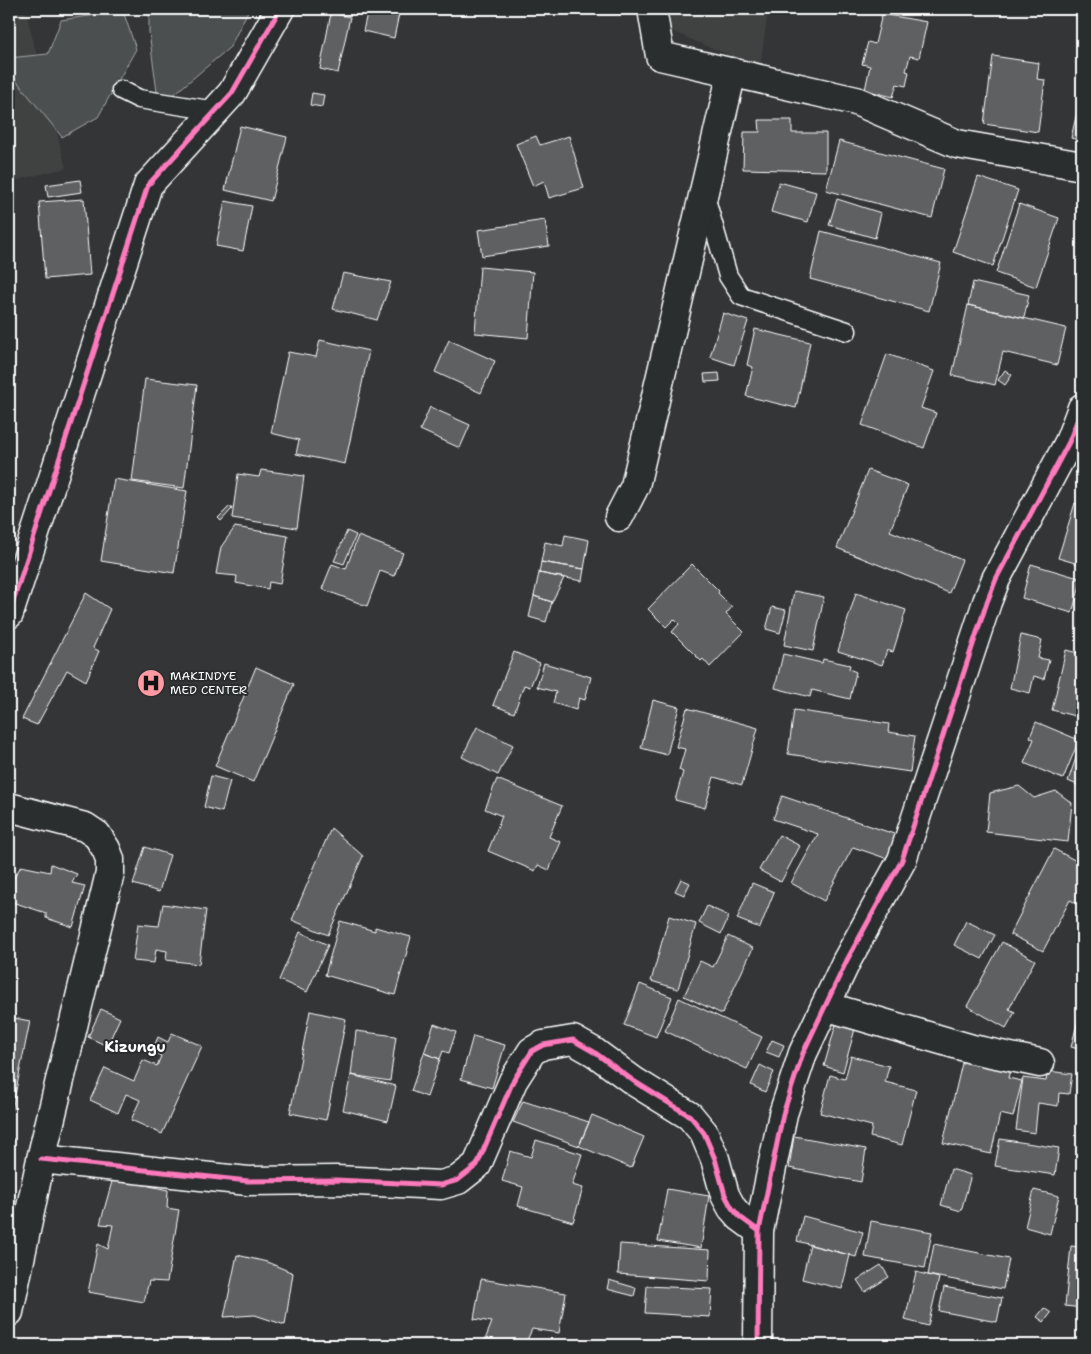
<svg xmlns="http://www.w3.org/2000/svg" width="1091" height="1354" font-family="'Shantell Sans',sans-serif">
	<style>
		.built { fill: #404243 }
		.green { fill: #4c4f50; stroke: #a6a7a8 }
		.building { fill: #5f6162; stroke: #fff }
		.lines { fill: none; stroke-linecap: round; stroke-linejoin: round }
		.lane-casing { stroke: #fff; stroke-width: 21 }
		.street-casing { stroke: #fff; stroke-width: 31 }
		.lane { stroke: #2a2d2e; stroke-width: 18 }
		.street { stroke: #2a2d2e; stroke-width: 28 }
		.cycleway-casing { stroke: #2a2d2e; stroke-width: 8 }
		.cycleway { stroke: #fd7abc; stroke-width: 5 }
		.labels { text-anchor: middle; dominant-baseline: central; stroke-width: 4; stroke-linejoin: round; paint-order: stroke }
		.poi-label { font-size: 12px; fill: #fff; stroke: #2a2d2e; text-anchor: start }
		.quarter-label { font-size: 15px; font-weight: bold; fill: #fff; stroke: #2a2d2e }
	</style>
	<rect width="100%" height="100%" fill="#333536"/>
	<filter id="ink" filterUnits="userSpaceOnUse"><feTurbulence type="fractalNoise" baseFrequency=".02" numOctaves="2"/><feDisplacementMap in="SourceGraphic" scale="10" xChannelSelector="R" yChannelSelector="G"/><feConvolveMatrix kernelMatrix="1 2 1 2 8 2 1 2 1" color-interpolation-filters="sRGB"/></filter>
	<g filter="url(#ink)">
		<!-- built -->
		<path class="built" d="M9,9H25L66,168L9,182Z
			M648,9H768L760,68L647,21Z"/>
		<!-- green -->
		<path class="green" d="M149,9H249L230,47L159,107L149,32Z
			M123,11L136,49L98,117L62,137L15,79L9,86V58L48,54L61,20Z"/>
		<!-- building -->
		<path class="building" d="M368,9H400L394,38L363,31Z
			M711,9H756V13Z
			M880,9H904V14L879,11Z
			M331,13L350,17L338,73L320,69Z
			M882,14L927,22L919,58L910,56L906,71L909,72L906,86L897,84L893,97L865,90L870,66L862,64L868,42L875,44Z
			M993,56L1039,63L1037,79L1045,80L1038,132L984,124Z
			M1082,91V141L1071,138Z
			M312,93L324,95L322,107L310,105Z
			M759,120H792V133H826V171L743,169L744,132H760Z
			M240,126L287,137L271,201L225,190Z
			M536,136L540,145L569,136L584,188L549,198L544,181L533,186L516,144Z
			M839,141L944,169L932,218L826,190Z
			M978,177L1018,190L993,266L953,252Z
			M80,180L82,192L48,197L46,185Z
			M779,182L816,192L808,222L771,212Z
			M84,199L90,275L45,279L39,202Z
			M837,199L881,213L875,238L829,225Z
			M225,201L252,206L243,251L216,246Z
			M1019,204L1059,218L1036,287L996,273Z
			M545,220L549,246L482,256L478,230Z
			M821,231L941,263L929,311L810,279Z
			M480,267L533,272L528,338L475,333Z
			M343,273L391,282L377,320L333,309Z
			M973,282L1029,295L1024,318L968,305Z
			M968,305L1066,328L1057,365L1003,352L995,385L952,375Z
			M723,313L748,321L734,365L710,357Z
			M755,329L810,342L796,408L746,396L753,367L747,365Z
			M320,340L369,351L345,464L296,454L299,440L271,433L288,352L316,357Z
			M449,340L495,361L481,393L435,372Z
			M887,354L934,371L921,408L936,413L924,448L862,425Z
			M1005,370L1012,375L1005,385L998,380Z
			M719,373L720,381L705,382L704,374Z
			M145,379L197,385L184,488L132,481Z
			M430,407L470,425L460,448L420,430Z
			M261,470L304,476L297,528L232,518L238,474L259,477Z
			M868,470L908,485L890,531L962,560L949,593L837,548Z
			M114,479L187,491L174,573L101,561Z
			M1075,503L1082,506V565L1058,558Z
			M230,506L232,509L221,521L218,518Z
			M235,527L288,536L280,584L269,582L268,589L236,583L237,576L216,574L221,547Z
			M347,531L356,535L344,564L334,561Z
			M565,535L589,540L584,569L541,562L545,542L563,546Z
			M358,536L403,553L394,576L380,571L367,606L322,589L332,564L346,569Z
			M541,562L584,569L582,581L539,573Z
			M692,564L719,591L718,593L732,607L726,614L744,632L710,667L703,659L701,661L672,632L679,624L674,619L666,627L648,609Z
			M1031,564L1082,579L1072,613L1022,598Z
			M539,573L564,578L552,602L534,596Z
			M794,591L824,597L813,651L784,645Z
			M86,593L110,609L93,648L99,651L86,681L67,670L37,725L22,719Z
			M856,593L906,610L893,652L887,650L882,665L838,651Z
			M534,596L552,602L546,622L529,617Z
			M772,607L786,610L780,633L766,629Z
			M1021,635L1042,640L1038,658L1049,660L1044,679L1034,676L1030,693L1010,688Z
			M1066,650L1082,654V718L1052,710Z
			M514,652L540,663L530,687L524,685L514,713L493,705Z
			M783,654L822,663L823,659L850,665L849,669L856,672L850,699L812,690L810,697L775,688Z
			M544,663L591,677L585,700L579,698L576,710L553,703L556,692L537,687Z
			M256,667L294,684L253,782L215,766Z
			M653,700L679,707L667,755L641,748Z
			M687,708L758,728L742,785L714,777L705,808L675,800L683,772L679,770L685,749L676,747Z
			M794,710L889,724L888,732L915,736L910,772L788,754Z
			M1036,722L1079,740L1063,779L1024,763L1034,739L1030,737Z
			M477,727L513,745L498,775L462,757Z
			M1082,740V787L1068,781Z
			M211,776L230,781L222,812L204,807Z
			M497,779L562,806L549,837L561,842L549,870L538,865L535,871L488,851L502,816L485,809Z
			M1019,786L1034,798L1056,791L1072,803L1068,842L986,832L990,793Z
			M782,796L897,835L888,859L853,847L824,901L791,883L818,834L773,819Z
			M331,828L363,856L328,935L292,920Z
			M779,835L800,846L781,882L759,870Z
			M145,847L170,855L159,892L133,884Z
			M1054,849L1082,864V906L1070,900L1043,951L1010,934Z
			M51,864L77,874L72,883L85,886L73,927L46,918V913L9,901L12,881L21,866L50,872Z
			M681,879L690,883L684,895L675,891Z
			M752,883L774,892L760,928L737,919Z
			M163,904L206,910L199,964L166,960L167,951L156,949L154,963L133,961L138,924L159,926Z
			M707,906L729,916L721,934L699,923Z
			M669,916L696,924L678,989L651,981Z
			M340,921L375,931V927L411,937L395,995L325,975Z
			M966,921L995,935L982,959L954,945Z
			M300,932L328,945L307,992L279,980Z
			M728,936L753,948L722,1014L684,996L700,961L713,967Z
			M1002,942L1035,960L1009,1009L1015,1012L1006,1028L967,1006Z
			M640,984L672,997L656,1037L624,1025Z
			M679,998L762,1037L747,1069L665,1031Z
			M1082,1005V1050L1071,1047Z
			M101,1009L120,1018L107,1046L88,1037Z
			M310,1011L346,1019L326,1120L290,1113Z
			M9,1017L30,1021L12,1110L9,1109Z
			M434,1024L456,1032L449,1053L443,1051L440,1059L424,1053Z
			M836,1024L855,1029L843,1072L824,1066Z
			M356,1031L396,1036L390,1081L351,1075Z
			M172,1033L202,1046L162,1134L131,1120L140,1100L126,1094L118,1113L90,1100L105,1068L134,1081L143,1060L157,1066L161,1056L152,1051L158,1037L168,1042Z
			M473,1036L505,1045L492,1088L461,1079Z
			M772,1040L784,1045L779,1057L766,1052Z
			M424,1053L440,1059L427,1097L411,1091Z
			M851,1056L889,1066L885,1082L916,1090L902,1145L870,1137L872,1126L820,1113L830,1075L845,1079Z
			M963,1059L1010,1070L1008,1078L1022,1081L1013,1117L1000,1114L991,1154L943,1143Z
			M760,1065L774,1072L765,1092L751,1085Z
			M1048,1071L1072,1074L1069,1094L1059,1093L1058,1106L1038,1103L1035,1133L1016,1130L1023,1078L1046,1081Z
			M351,1075L396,1086L388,1121L343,1110Z
			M523,1101L589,1122L579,1146L513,1122Z
			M592,1115L644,1137L631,1168L579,1146Z
			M794,1136L866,1149L861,1182L789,1168Z
			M9,1138L14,1139L9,1159Z
			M1000,1139L1059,1148L1055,1175L995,1166Z
			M536,1140L582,1154L572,1185L583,1188L573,1222L518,1206L523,1187L502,1181L510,1151L531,1157Z
			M951,1169L971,1175L961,1211L941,1205Z
			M113,1178L168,1190L167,1208L179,1210L167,1282L149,1281L144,1302L88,1292L98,1244L108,1249L113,1225L100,1224Z
			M667,1189L709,1196L701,1248L658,1241Z
			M1034,1190L1059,1196L1050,1234L1025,1227Z
			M803,1216L863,1232L856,1257L797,1241Z
			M871,1221L932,1232L925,1268L865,1257Z
			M620,1244L710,1250L709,1281L618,1274Z
			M934,1244L1009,1259L1003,1289L928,1275Z
			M810,1245L850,1255L842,1289L802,1279Z
			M1071,1246L1082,1247V1308L1065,1306Z
			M237,1255L267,1262L293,1273L285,1325L255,1315L224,1317Z
			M881,1265L889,1277L865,1292L857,1280Z
			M916,1272L939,1278L928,1326L905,1320Z
			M481,1279L566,1293L559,1333L532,1329L525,1345H483L492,1322L474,1319Z
			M609,1280L636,1288L634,1296L607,1289Z
			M647,1286L712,1289L710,1317L645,1313Z
			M944,1287L1002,1298L997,1322L939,1311Z
			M1044,1308L1051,1313L1044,1322L1037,1317Z"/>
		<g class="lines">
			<!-- lane casing -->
			<g class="lane-casing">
				<path id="lane" d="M121,90L139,99L216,111
					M705,196L728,276L741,296L847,331"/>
			</g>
			<!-- street casing -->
			<g class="street-casing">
				<path id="street" d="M652,9L660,56L856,101L957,144L1082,166
					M619,517L635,486L732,72
					M9,614L148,185L232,93L280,9
					M9,807L85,827L97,835L106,849L110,859V873L41,1159L9,1312
					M825,1006L972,1049L1040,1063
					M41,1159L248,1181L336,1180L441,1185L458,1180L477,1165L513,1081L532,1051L543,1045L573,1040L594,1052L635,1082L690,1116L704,1133L715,1159L725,1195L732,1208L740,1217L759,1231
					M758,1345L759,1231L783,1114L803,1053L847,960L902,860L987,602L996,579L1069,442L1082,408"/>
			</g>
			<!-- lane -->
			<use href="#lane" class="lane"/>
			<!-- street -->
			<use href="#street" class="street"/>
			<!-- cycleway casing -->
			<g class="cycleway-casing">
				<path id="cycleway" d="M9,614L148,185L232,93L280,9
					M41,1159L248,1181L336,1180L441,1185L458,1180L477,1165L513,1081L532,1051L543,1045L573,1040L594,1052L635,1082L690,1116L704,1133L715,1159L725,1195L732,1208L740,1217L759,1231
					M758,1345L759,1231L783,1114L803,1053L847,960L902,860L987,602L996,579L1069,442L1082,408"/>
			</g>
			<!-- cycleway -->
			<use href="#cycleway" class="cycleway"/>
		</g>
	</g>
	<!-- icons -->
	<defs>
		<g id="hospital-disc" transform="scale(1.4375)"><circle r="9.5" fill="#ff9aa2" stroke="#2a2d2e"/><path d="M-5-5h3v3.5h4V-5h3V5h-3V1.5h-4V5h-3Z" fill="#111"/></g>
	</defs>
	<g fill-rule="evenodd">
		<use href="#hospital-disc" x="151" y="683"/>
	</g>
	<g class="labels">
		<!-- poi labels -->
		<g class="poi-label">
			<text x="170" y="676">MAKINDYE<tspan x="170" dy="14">MED CENTER</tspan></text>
		</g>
		<!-- quarter labels -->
		<g class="quarter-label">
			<text x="135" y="1047">Kizungu</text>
		</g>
	</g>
	<!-- margin -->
	<rect width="1091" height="1354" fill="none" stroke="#2a2d2e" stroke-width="30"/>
	<rect x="15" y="15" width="1061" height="1324" fill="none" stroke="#fff" stroke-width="2" filter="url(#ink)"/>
</svg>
